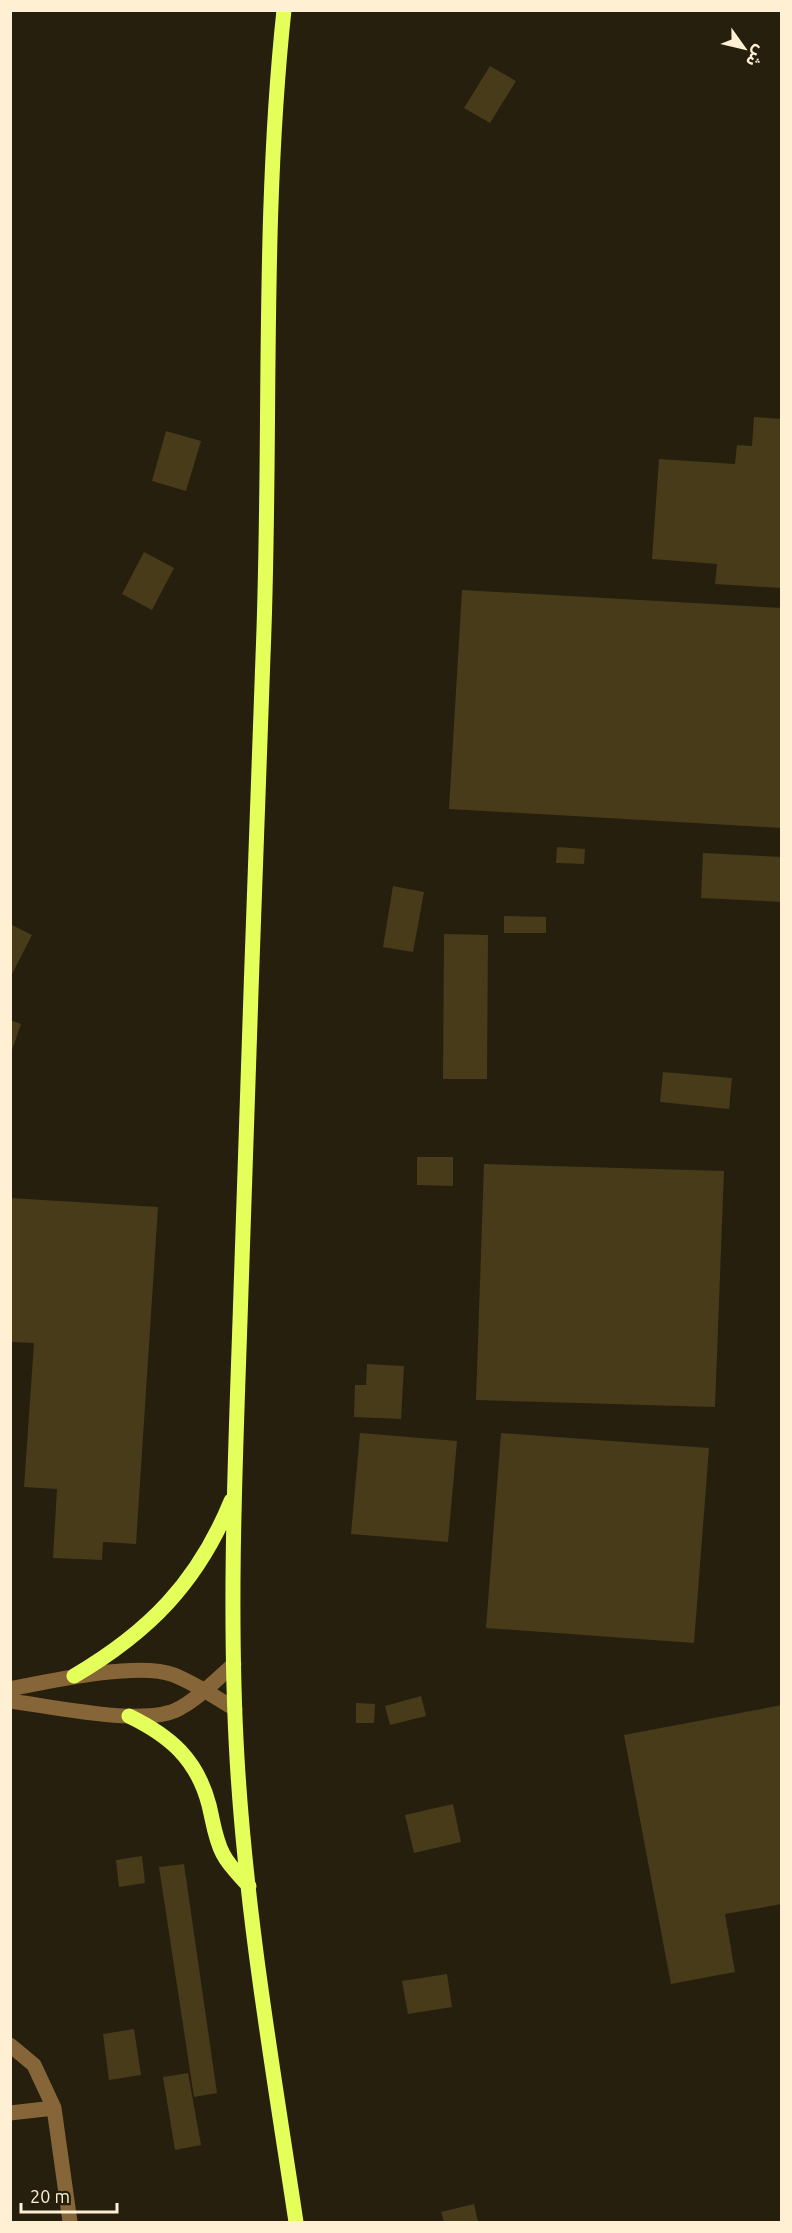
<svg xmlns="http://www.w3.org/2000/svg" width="792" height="2233" font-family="Ubuntu,'Noto Sans Arabic',sans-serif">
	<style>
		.building { fill: #473b1a }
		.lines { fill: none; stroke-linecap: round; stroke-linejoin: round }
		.minor { stroke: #866538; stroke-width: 15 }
		.major { stroke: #e4ff5a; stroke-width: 15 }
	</style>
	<rect width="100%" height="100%" fill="#261f0e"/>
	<!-- building -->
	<path class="building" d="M490,66L516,81L490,123L464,108Z
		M754,417L782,419V588L715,584L717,564L652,559L659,459L735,464L737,445L752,446Z
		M166,431L201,441L186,491L152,481Z
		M144,552L174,568L152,610L122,594Z
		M462,590L782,608V828L449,809Z
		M557,847L585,849L584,864L556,863Z
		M703,853L782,857V902L701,898Z
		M393,886L424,892L413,952L383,947Z
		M504,916L546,917V933H504Z
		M10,924L32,935L10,978Z
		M444,934L488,935L487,1079H443Z
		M10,1020L21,1024L11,1053L10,1052Z
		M663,1072L732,1078L729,1109L660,1102Z
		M417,1157H453V1186L417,1185Z
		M484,1164L724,1171L715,1407L476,1400Z
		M10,1198L158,1207L136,1544L103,1542L102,1560L53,1558L57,1489L24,1487L34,1343L10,1342Z
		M367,1364L404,1366L401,1419L354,1417L355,1385H366Z
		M360,1433L457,1441L448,1542L351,1534Z
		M501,1433L709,1448L694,1643L486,1628Z
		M421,1696L426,1716L390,1725L385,1706Z
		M356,1703L375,1704L374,1723H356Z
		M782,1705V1904L725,1914L735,1972L671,1984L624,1735Z
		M453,1804L461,1842L414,1853L405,1815Z
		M142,1856L145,1883L119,1887L116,1860Z
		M184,1864L217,2093L194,2097L159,1867Z
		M447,1974L452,2007L408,2014L402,1981Z
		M134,2029L141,2075L109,2080L103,2034Z
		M188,2073L201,2145L175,2150L163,2077Z
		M474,2204L478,2222H444L441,2212Z"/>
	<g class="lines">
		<!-- minor -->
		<path class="minor" d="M10,1689C50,1681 138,1661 174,1675C196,1684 215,1697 235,1709
			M10,1701C51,1706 147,1728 180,1708C200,1697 217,1679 234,1664
			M10,2045L34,2065L54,2108L70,2222
			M10,2113L54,2108"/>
		<!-- major -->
		<path class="major" d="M284,10C261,224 272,441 263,656C255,868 248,1079 241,1291C236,1446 228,1603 237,1758C246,1914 273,2069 296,2222
			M74,1676C149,1632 198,1582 231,1501
			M129,1716C170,1736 197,1759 209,1805C213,1821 215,1839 223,1854C229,1866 240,1876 249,1886"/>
	</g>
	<!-- border -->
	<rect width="792" height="2233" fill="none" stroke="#fff0d3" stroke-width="24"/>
	<!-- north arrow -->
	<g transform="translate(744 48) rotate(124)" stroke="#261f0e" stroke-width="4.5" paint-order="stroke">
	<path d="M0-4.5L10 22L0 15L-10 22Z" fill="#fff0d3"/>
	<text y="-9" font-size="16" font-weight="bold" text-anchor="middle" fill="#fff0d3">ش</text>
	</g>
	<!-- scale -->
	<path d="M21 2203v9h96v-9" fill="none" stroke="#fff0d3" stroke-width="3"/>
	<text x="30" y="2203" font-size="18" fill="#fff0d3" stroke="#261f0e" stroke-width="4.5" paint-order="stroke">20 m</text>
</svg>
